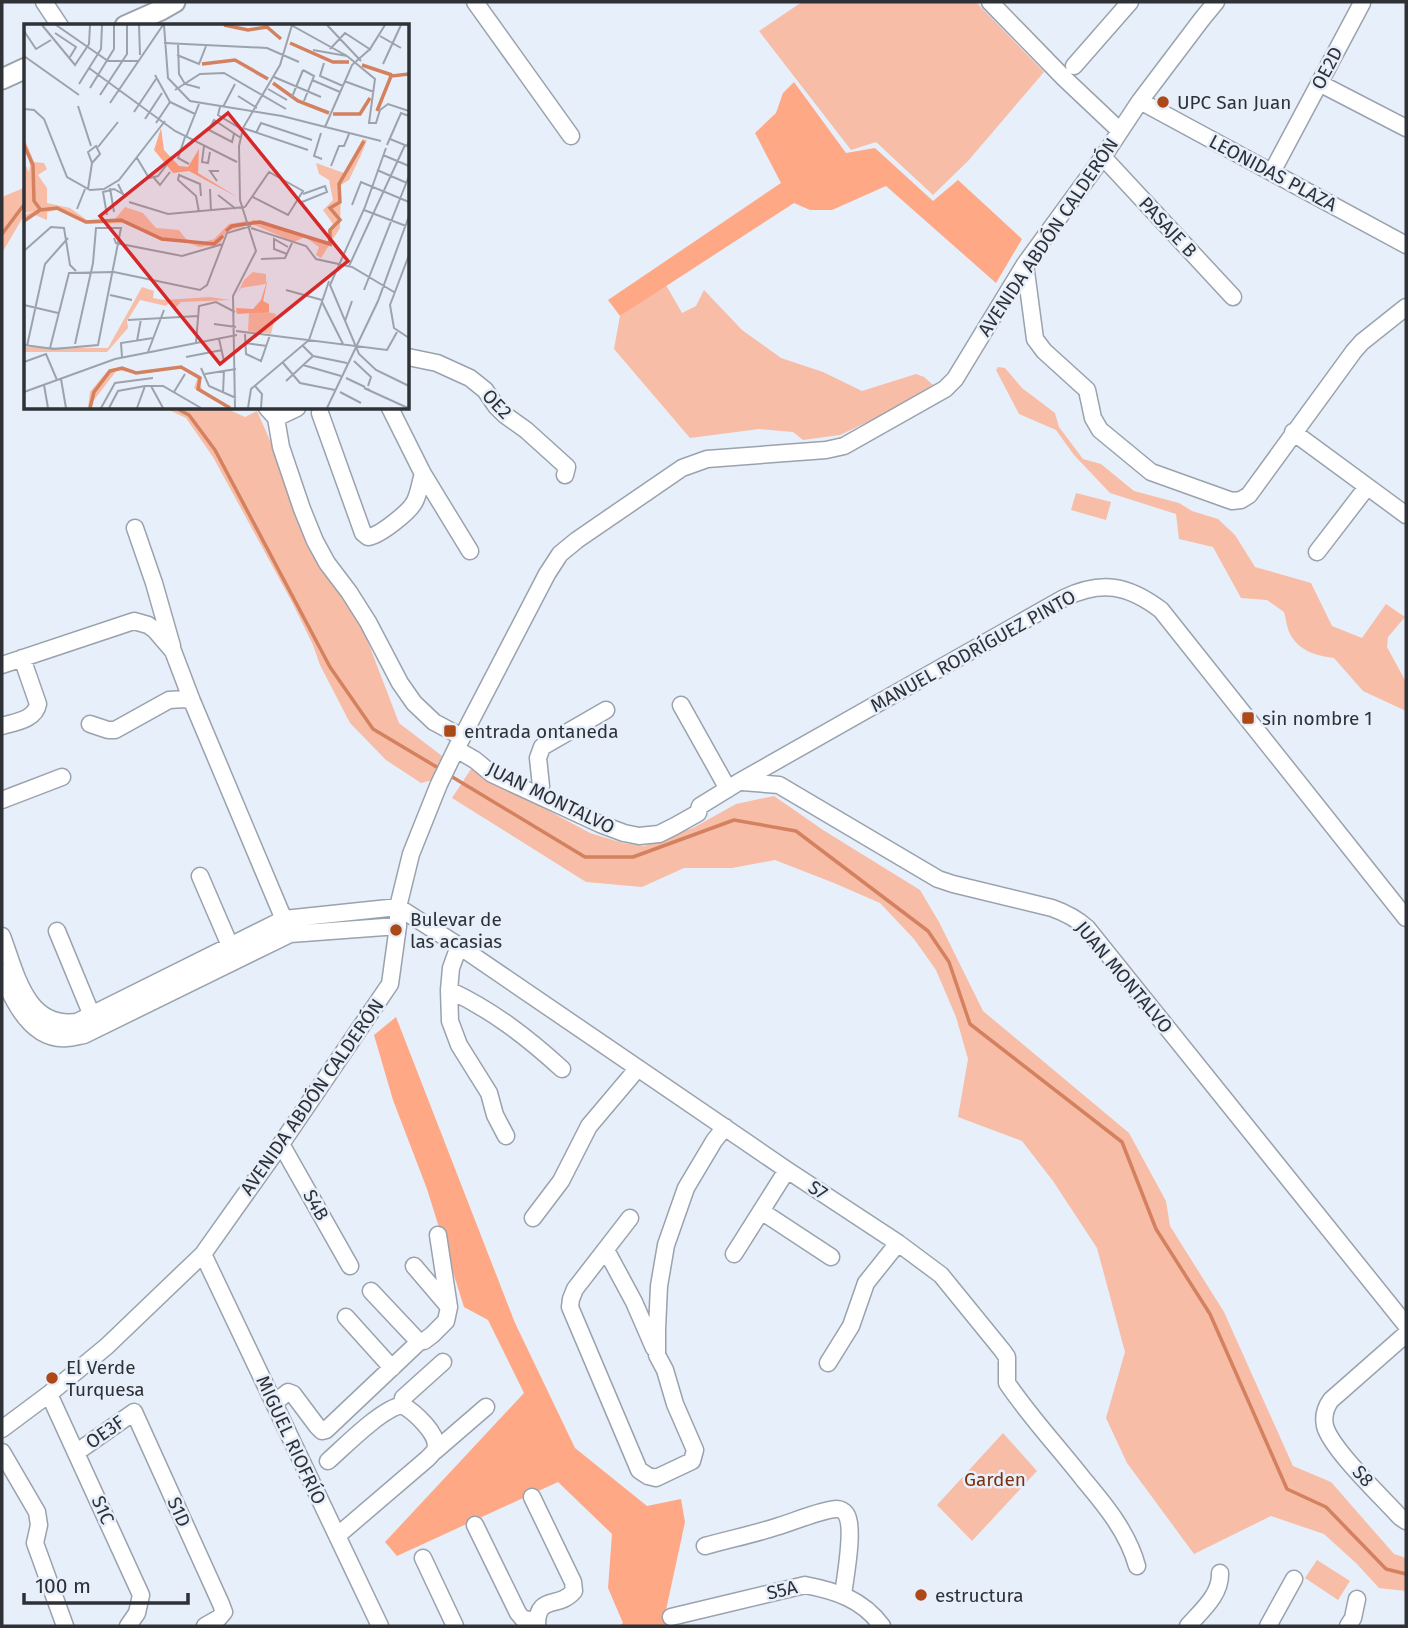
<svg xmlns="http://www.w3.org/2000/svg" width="1408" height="1628" font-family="'Fira Sans',sans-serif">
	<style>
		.green { fill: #f7bda6 }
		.forest { fill: #fea886 }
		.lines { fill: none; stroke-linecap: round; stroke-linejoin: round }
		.stream { stroke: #d48160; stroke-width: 3.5 }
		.minor-casing { stroke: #9aa2ad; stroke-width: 19 }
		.major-casing { stroke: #9aa2ad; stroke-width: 23 }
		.minor { stroke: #fff; stroke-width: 16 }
		.major { stroke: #fff; stroke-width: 19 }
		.poi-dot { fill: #ad4818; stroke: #e7effb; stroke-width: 2.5 }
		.labels { text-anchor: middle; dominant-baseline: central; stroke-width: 5; stroke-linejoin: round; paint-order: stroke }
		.street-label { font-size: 19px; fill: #2e3136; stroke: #e7effb }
		.poi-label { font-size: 19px; fill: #2e3136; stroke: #e7effb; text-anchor: start }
		.park-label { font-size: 19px; fill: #7c310c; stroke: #e7effb }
		.inset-river { fill: none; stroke: #d48160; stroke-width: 3.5 }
		.inset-road { fill: none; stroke: #9da3ac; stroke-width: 2 }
		.view { fill: #d62828; fill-opacity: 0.15; stroke: #d62828; stroke-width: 3.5 }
		.inset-edge { fill: none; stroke: #2e3136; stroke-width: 3.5 }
	</style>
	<rect width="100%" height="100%" fill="#e7effb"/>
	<!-- green -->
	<path class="green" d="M802,2H976L1044,72L968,161L933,195L876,142L851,150L759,31Z
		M26,187V212L2,253V197Z
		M666,285L682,313L696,306L704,290L742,330L781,358L823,372L862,391L916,374L924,377L933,385L884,414L840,435L803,440L793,432L759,429L690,438L614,349L620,316Z
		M998,367L1005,368L1022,388L1055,413L1059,427L1083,459L1101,464L1134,491L1179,503L1192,511L1218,519L1235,535L1255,567L1311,583L1332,626L1362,638L1386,604L1405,617L1388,637L1387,647L1406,682V711L1363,691L1334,658C1317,656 1299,651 1290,634C1287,628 1286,619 1284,612L1267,600L1241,598L1213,547L1179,539L1176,514L1110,493L1074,455L1056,430L1019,414L996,370Z
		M165,408H225L245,417L257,411L272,445L305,539L320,565L363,629L399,723L442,756L433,780L421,783L386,760L350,723L320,665L313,645L293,604L213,457L186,418Z
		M1076,493L1111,502L1106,520L1071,510Z
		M471,769L590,833L623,843L644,846L693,828L736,804L774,796L823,830L920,890L939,922L983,1011L1129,1133L1166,1201L1170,1226L1224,1312L1293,1466L1331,1482L1394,1554L1406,1558V1591L1379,1588L1357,1564L1324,1534L1271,1516L1194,1554L1127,1463L1106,1418L1125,1352L1097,1248L1053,1181L1022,1141L958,1117L968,1059L956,1017L936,970L914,939L880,903L834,883L775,860L732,868H684L642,887L586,882L452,798Z
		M1003,1433L1037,1471L972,1541L937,1505Z
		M1317,1560L1350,1581L1338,1600L1305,1578Z"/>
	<!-- forest -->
	<path class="forest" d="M794,82L846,153L875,148L933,201L958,180L1022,239L996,283L886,186L832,210H810L794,203L620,316L608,300L781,183L755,133L776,113L783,93Z
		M396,1017L515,1323L575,1448L647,1506L681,1499L685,1522L666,1610L668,1626H619L623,1623L608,1588L612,1534L558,1482L397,1556L385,1542L524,1393L488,1320L464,1307L427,1189L393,1100L374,1035Z"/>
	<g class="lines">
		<!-- stream -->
		<path class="stream" d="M2,234L23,206L26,207
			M176,408L189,415L215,450L330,667L373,729L440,769
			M449,775L585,857H633L734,820L796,831L928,931L949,962L970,1024L1122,1142L1156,1229L1210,1314L1287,1489L1326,1507L1386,1569L1406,1574"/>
		<!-- minor casing -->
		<g class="minor-casing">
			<path id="minor" d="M44,2L60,26
				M475,2L571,136
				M990,2L1064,78L1119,130
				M1074,66L1130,2
				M1319,83L1406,128
				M1140,101L1406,245
				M1103,157L1233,297
				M1272,172L1362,3
				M1025,264L1035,339L1044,351L1087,390L1093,418L1100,430L1151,472L1232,501L1241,500L1249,495L1354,351L1362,342L1406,307
				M408,357L437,363L470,378L485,390L496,406L505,415L526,430L567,467L565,475
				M267,408L276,418L281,447L302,509L315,541L327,563L349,592L368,622L400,683L414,703L434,722L462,737
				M320,413L363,533L368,537C379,536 410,512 415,501C419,493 420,483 423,474L390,408
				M276,418L297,408
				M1293,432L1406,515
				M423,474L470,551
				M135,528L154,583L172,646
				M1317,552L1367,487
				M2,665L134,621L148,625L155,630L173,651L192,701L290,934
				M681,705L728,789
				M90,724L108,730H115L169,700L185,699L192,701
				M2,726C15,722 35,720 38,704L22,658
				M456,749L475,760L492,774L600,824L624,833L639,836L659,834L675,826L698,813L700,806L739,782L1064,598C1102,580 1128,585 1161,610L1406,918
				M742,782L779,785L938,879L953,884L1052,908C1066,913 1076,918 1087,928L1406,1325
				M541,786L538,758L542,747L606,710
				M2,800L62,777
				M200,876L234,955
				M398,907L459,946L787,1170L898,1243L941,1275L1002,1350L1007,1357V1383C1030,1417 1059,1448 1084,1480C1106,1506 1128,1533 1137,1566
				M57,931L95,1023
				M2,936C16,973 26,1029 77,1022L284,919L398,907
				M459,946L451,968L449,990L450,1021L459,1045L489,1093L495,1115L506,1136
				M2,973C12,1000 32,1041 67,1038C73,1038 78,1036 84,1035L290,934L398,926
				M449,990C492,1010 527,1037 562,1069
				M281,1144L350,1266
				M761,1211L831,1257
				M533,1218L561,1181L589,1126L638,1068
				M630,1218L575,1289L571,1299L570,1307L639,1470L648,1476L656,1478L692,1461L695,1450L675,1404L665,1370L657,1355V1329L659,1286L666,1245L686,1188L714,1141L725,1127
				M606,1250L634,1302L654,1348
				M203,1254L380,1626
				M734,1254L787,1170
				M414,1266L449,1307
				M371,1291L419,1342L424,1341L432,1335L446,1321L449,1307L438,1235
				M346,1317L392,1368
				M1406,1334L1331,1400C1325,1408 1323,1416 1325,1426C1331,1449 1383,1498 1400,1517L1406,1521
				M828,1363L851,1326L866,1283L898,1243
				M49,1394L141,1595L137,1613L128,1626
				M274,1403L288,1392L293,1394L317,1426L322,1431L326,1430L419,1342
				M402,1405L403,1398L443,1362
				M2,1429L49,1394L107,1346L203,1254L281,1144L390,984L398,926V907L411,854L439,784L456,749L547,574L560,554L577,540L682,468L707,459L826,450L844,446L945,389L955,379L1025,264L1103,157L1140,101L1202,19L1216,2
				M435,1451L486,1407
				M2,1452L37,1512L39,1525L35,1543L65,1626
				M77,1452L134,1412L221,1604L224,1612L219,1618L205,1626
				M328,1461C345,1446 381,1409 402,1405C413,1411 441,1435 435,1450C434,1452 428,1458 427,1459L337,1536
				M532,1497L573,1582L574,1591C558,1610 537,1593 537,1626
				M475,1525L518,1613L523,1619L537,1621
				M705,1546C730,1539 755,1534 779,1526C793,1522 823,1509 837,1509C840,1509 844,1511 846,1514C855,1527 845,1578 843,1595
				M423,1558L455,1626
				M671,1617L805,1585C836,1591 862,1599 882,1626
				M1188,1626C1201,1611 1221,1595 1220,1573
				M1268,1626L1294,1579
				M1348,1626L1353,1618L1357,1599"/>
		</g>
		<!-- major casing -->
		<g class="major-casing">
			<path id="major" d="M125,26L161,10L175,2
				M2,79L26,68"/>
		</g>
		<!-- minor -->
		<use href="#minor" class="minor"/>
		<!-- major -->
		<use href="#major" class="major"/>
	</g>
	<!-- markers -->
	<g class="poi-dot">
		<circle cx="1163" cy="102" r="7"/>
		<rect x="1241" y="711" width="14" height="14" rx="3.5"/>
		<rect x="443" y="724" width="14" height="14" rx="3.5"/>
		<circle cx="396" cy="930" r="7"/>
		<circle cx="52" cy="1378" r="7"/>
		<circle cx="921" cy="1595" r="7"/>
	</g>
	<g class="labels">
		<!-- street labels -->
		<g class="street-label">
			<text transform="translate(1327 68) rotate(-62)">OE2D</text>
			<text transform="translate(1273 173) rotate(28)">LEONIDAS PLAZA</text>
			<text transform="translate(1168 227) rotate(47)">PASAJE B</text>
			<text transform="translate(1048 237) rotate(-56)">AVENIDA ABDÓN CALDERÓN</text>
			<text transform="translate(497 404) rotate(46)">OE2</text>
			<text transform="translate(973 651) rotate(-29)">MANUEL RODRÍGUEZ PINTO</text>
			<text transform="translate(551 798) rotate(26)">JUAN MONTALVO</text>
			<text transform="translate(1124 977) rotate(50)">JUAN MONTALVO</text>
			<text transform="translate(312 1097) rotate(-55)">AVENIDA ABDÓN CALDERÓN</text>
			<text transform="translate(818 1190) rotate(33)">S7</text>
			<text transform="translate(316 1205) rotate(61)">S4B</text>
			<text transform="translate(105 1432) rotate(-35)">OE3F</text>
			<text transform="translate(291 1440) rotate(65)">MIGUEL RIOFRÍO</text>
			<text transform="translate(1363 1476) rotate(47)">S8</text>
			<text transform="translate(103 1510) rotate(66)">S1C</text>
			<text transform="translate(179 1512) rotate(66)">S1D</text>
			<text transform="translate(782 1590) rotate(-13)">S5A</text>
		</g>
		<!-- poi labels -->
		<g class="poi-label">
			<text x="1177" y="102">UPC San Juan</text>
			<text x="1262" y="718">sin nombre 1</text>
			<text x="464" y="731">entrada ontaneda</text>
			<text x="410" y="919">Bulevar de<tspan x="410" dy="22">las acasias</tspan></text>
			<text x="66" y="1367">El Verde<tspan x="66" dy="22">Turquesa</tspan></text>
			<text x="935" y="1595">estructura</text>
		</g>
		<!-- park labels -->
		<g class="park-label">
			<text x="995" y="1479">Garden</text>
		</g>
	</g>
	<!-- overview -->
	<g transform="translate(24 24)">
		<rect width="385" height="385" fill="#e7effb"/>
		<path d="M0,113L10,138L20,139L23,145L14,151L23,164V179L46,184L63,196L91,195L101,183L119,189L132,204L155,206L162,215L177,219L190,215L205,200L224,197V201L203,207L195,221L175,223L160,217H138L99,199L62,200L33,186L23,188V196L11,191L0,199V191L10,187L0,189V138L5,148L6,141ZM339,115L343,116L337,131L325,156L317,161L316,204L297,234L292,231L295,223L281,213L270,218L228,200V196L239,197L305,219L304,207L309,200L299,186L309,176L305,156L295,150L292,139L320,149ZM229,248L242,250V260L217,264L213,270L220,256ZM118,263L130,267L129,274L140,276L186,273L206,276L157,278L151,284L146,278L142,282L116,276L103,297L104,304L83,328H0V323L84,324ZM235,286L252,290L247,310L224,307L225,288ZM157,342L175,351L178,366L208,384L170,364L174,353L157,344L115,350L93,346L64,384L66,368L85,345L100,343L111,348Z" fill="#f7bda6"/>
		<path d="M137,104L140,126L155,142L164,143L175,125L174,149L213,173L165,147L149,149L130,126ZM244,254L239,277L245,280V288L213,290L212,284L229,285L237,276Z" fill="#fea886"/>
		<path class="inset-river" d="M200,1L224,6L243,3L257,15M266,19L309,38H325M178,40L211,36L244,55M338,41L368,51M249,59L274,77L305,89M353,87L367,52L385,50M309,90H336L346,74M0,121L9,141L10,177L16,185M0,197L16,186L33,184L62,198L97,196L138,215L190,220L199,212M202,207L208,202L236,198L306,220V206L316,196L306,184L316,178L315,160L340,117M66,384L70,368L86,347L98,344L112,349L157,343L176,354L174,365L206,384"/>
		<path class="inset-road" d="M18,1L51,41L65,20L66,1M32,1L84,37H115M115,1L116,31M140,1L144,54L166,77L258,92L357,117M267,1L323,32L351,55L345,99H352L356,86L364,80L385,87M303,1L337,37M0,7L12,25L27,16M31,9L52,23L46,33M356,12L377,24M140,19L243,24L275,38M154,20L155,50L161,60L176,64M306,25L321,9L347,26M289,26L323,32M153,31L175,40L182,22M0,32L55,71M300,39L296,52L319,62M359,40L377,1M65,44L151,107L213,138M279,46L290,52L280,77M131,51L146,78L171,90M250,53L297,73M288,56L316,68M320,57L350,68M55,60L77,25L78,1M66,64L90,25V1M244,65L263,76M151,66L176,50L200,49L262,85M76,71L103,30V1M214,72L233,84M268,73L279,46M86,79L139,1M54,82L67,122M196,83L194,91L219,106M199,83L211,60M0,85L10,86L20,95L43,153L66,166L80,165L95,156L141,97M110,88L132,55M121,95L138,69M132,99L146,78M301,103L328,41L346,25L361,1M219,104L284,126M232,109L237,99L288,116M297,109L290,132L298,135M210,110L208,118L185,106L190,96L217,114M161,113L154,134L165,140M162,113L175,80M366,115L383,122L385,117M363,121L377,89L385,92M180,122L178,138L184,139L186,128M74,123L94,98M362,124L341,183L306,261L335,330L352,346L385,362M359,131L385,142M113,134L125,154L134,152L144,139M307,142L315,122H320L325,110M353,146L383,159M130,154L136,161L146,148M193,157L186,147H195M86,164L90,188M64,165L68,139L64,128L72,122L76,130L68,139M186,165L187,187M194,171L212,185M105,178L144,190L221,183M278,178L303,168L301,162L279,170M328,181L337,158L385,178M221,183L245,148L279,167L264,191L229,173M53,185L61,165M340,186L382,202M175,188L172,172L154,156L155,151L176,160L177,172M83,191L79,168L90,165L99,170L94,160M227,204L282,222L292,235L328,243L370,268M90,214L92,219L158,232L199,220M0,227L27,203L40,204L46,241L52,247M263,230L250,225V215L264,223M385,231L366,281L370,304L385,314M237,235L261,234L268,219M325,242L381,121M262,266L298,276M340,266L385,152M86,271L108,276M298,278L319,320M0,281L34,289M104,296L174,292M321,297L328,277M190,300L212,303M212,307L363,326L373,308M221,310L222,330L237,337L246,311M195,315L200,337M113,317L117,295M172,319L175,282L192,278L211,288M221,319L243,322M0,321L30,325L74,321L97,204H72L69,239L51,320M3,322L21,240L44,214M279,322L289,332L323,339M26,324L45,249L90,248L176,266L183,261L203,209L227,202M124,328L140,286M98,333L97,319L129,314M162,333L198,326M330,337L347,353L344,362M0,338L22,330L33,356M259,339L276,359L311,366M279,341L317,352M177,344L185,362L212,374M181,350L212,345M322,354L341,363M37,355L42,384M262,357L289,332M20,361L24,384M127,362L139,384M231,362L238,370L237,384M346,366L340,364L384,384M0,368L91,335L213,311M150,368L161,350M316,368L337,379M199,369L200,346M77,384L91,359L129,354M85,384L94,367L121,362H139L177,384M113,384L121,362M211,384L209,272L232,227L216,176L215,122L219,104L256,41L268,1M224,384L227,365L285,316L305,257M303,384L354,277L385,192"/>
		<path class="view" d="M204,89L324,237L196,340L76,192Z"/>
		<rect width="385" height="385" class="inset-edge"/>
	</g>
	<!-- border -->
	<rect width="1408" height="1628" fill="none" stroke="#2e3136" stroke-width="7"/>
	<!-- scale -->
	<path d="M24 1593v10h164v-10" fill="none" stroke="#2e3136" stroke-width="3.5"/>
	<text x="35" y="1593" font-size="21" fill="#2e3136" stroke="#e7effb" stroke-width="5" paint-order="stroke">100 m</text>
</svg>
